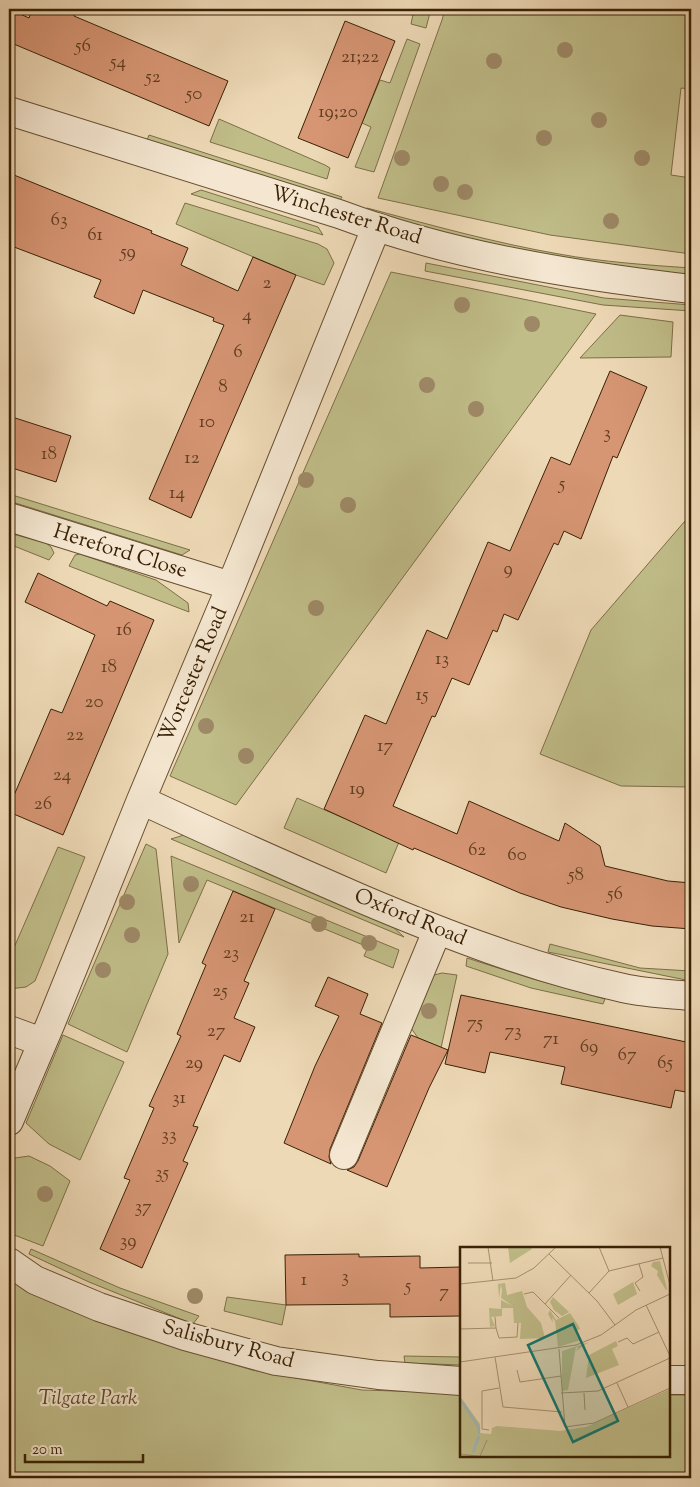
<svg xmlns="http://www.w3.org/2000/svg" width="700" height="1487" font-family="'Sorts Mill Goudy',serif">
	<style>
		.green { fill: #c0bd89; stroke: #7d6f47 }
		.building { fill: #d69573; stroke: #3a2105 }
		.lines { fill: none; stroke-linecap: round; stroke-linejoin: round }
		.minor-casing { stroke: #674f31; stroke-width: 30 }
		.minor { stroke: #f4e6d0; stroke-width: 28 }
		.tree { fill: #9e8967 }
		.labels { text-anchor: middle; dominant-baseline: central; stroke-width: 4.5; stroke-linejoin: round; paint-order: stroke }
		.number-label { font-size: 19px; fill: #613e20 }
		.street-label { font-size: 21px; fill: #3a2105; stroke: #f4e6d0 }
		.park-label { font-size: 21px; font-style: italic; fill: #5c4826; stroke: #f4e6d0 }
		.inset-river { fill: none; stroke: #9fb7ba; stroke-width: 2.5 }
		.inset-road { fill: none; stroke: #a68f6f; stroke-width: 1 }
		.view { fill: #0f766e; fill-opacity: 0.15; stroke: #0f766e; stroke-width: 2.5 }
		.inset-edge { fill: none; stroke: #3a2105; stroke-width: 2.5 }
	</style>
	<rect width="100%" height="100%" fill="#eed9b6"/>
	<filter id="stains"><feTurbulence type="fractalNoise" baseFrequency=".004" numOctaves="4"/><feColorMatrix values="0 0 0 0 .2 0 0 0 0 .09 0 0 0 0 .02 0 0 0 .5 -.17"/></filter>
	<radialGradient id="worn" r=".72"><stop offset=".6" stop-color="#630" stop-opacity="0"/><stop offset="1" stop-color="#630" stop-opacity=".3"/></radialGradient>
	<!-- green -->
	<path class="green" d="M414,9H431L426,28L411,24Z
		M445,9H691V89L681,88L671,175L691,178V254L550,235L378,198L442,20Z
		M407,39L420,44L374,172L355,167L371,127L362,123L380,80L390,83Z
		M219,119L325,165L330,168L327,179L210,142Z
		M149,135L342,197L339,202L147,140Z
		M201,190L318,227L323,235L191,194Z
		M185,203L318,244L327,249L334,263L324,285L296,275L176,224Z
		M367,208C431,225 495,243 559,254C602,262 648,265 691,268V275L660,274L484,245L361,213Z
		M426,263L604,298L691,305V311L603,305L425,271Z
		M391,272L596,314L236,805L170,776Z
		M620,315L673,322L671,357L580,358Z
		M9,494L190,550L182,555L9,501Z
		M691,514V787L621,786L540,754L591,630Z
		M9,533L46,543L51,547L54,553L49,560L9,544Z
		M80,554L156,580L188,603L189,612L69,566L75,555Z
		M297,798L399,842L386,873L284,828Z
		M184,835L390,924L404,937L171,839Z
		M146,844L156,849L168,954L127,1052L68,1024Z
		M58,847L85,857L35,981L26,987L9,989V959Z
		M171,856L399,950L393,968L364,956L368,947L207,880L179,943Z
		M550,944L640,968L691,971V981L548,952Z
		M467,958L533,979L605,999L603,1004L531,988L466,966Z
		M442,973L457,975L441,1048L418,1038L411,1028L428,982L434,975Z
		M63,1035L124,1062L80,1160L49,1144L26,1123Z
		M29,1156L50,1166L70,1181L43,1246L9,1233V1166L15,1158Z
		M31,1249L120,1288L199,1316L193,1324L89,1282L29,1254Z
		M9,1279L53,1302L147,1338L252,1370L362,1390L461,1393V1456H669V1395H691V1478H9Z
		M227,1297L286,1305L282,1325L224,1311Z
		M404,1356L461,1357V1365L405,1363Z"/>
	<!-- building -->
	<path class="building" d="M9,9L29,18L32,9H77L74,16L228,81L209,126L9,42Z
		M345,21L395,41L348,158L298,138Z
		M9,173L152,231L151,233L188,248L181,265L238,291L253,257L296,275L191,518L149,499L224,325L213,321L214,318L143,290L134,314L94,297L101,280L14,247L9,238Z
		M610,371L647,387L617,458L613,456L581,539L564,531L558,545L554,543L518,620L504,614L497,632L493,630L469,685L452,678L435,717L432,716L393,806L457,834L469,801L559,841L565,823L600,846L605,866L668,881L691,883V929L652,926L612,919L561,907L520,893L414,848L413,850L324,809L365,715L386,724L427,630L447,639L488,542L510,551L551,457L570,465Z
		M9,416L71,436L56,482L9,467Z
		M38,573L107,606L110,601L154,620L63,835L9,812V807L51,709L62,713L95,635L25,602Z
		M233,891L275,909L244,981L249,983L234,1018L255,1027L240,1062L224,1055L193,1126L198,1127L183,1161L188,1163L142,1268L100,1249L130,1180L124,1178L154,1108L149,1106L181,1036L177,1034L206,965L202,963Z
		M328,977L368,994L360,1014L382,1023L330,1149L329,1157L331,1164L284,1143L315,1066L339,1016L315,1006Z
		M461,995L691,1043V1093L675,1090L671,1108L561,1084L565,1067L490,1052L485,1073L445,1064Z
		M411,1035L448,1050L429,1088L387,1187L347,1170L354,1167L358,1161Z
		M359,1254V1257L420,1256V1268L461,1267V1316L390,1317V1304L286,1305L285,1255Z"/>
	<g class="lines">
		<!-- minor casing -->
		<g class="minor-casing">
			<path id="minor" d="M9,111L339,214C452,256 572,275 691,289
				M9,517L231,586
				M141,800C214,834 288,867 362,899C447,935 533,968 623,988C645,993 669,994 691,996
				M9,1030L42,1042
				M9,1121L50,1025L141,800L231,586L376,228
				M344,1155L437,931
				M9,1262L35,1280L99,1307L185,1336L276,1361L378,1375L461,1381
				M669,1380H691"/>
		</g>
		<!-- minor -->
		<use href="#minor" class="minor"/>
	</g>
	<!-- trees -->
	<g class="tree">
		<circle cx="565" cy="50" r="8"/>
		<circle cx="494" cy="61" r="8"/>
		<circle cx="599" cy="120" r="8"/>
		<circle cx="544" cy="138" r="8"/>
		<circle cx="402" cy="158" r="8"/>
		<circle cx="642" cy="158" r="8"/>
		<circle cx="441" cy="184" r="8"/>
		<circle cx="465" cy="192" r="8"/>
		<circle cx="611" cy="221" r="8"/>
		<circle cx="462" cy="305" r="8"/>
		<circle cx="532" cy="324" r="8"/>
		<circle cx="427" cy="385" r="8"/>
		<circle cx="476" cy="409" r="8"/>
		<circle cx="306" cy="480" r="8"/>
		<circle cx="348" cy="505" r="8"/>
		<circle cx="316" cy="608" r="8"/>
		<circle cx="206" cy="726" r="8"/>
		<circle cx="246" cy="756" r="8"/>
		<circle cx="191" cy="884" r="8"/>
		<circle cx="127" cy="902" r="8"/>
		<circle cx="319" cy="924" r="8"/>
		<circle cx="132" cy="935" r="8"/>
		<circle cx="369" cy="943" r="8"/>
		<circle cx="103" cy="970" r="8"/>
		<circle cx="429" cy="1011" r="8"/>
		<circle cx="45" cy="1194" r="8"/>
		<circle cx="195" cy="1296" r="8"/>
	</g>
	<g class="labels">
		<!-- number labels -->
		<g class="number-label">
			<text x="83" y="46">56</text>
			<text x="360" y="57">21;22</text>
			<text x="118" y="62">54</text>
			<text x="153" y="77">52</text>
			<text x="194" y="94">50</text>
			<text x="338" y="112">19;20</text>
			<text x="59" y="220">63</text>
			<text x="95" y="235">61</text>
			<text x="128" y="252">59</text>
			<text x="267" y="283">2</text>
			<text x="247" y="315">4</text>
			<text x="238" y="352">6</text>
			<text x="223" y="387">8</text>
			<text x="207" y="422">10</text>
			<text x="607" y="433">3</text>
			<text x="49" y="454">18</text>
			<text x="192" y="458">12</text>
			<text x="562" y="484">5</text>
			<text x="177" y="493">14</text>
			<text x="508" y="569">9</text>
			<text x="124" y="630">16</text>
			<text x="442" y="659">13</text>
			<text x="109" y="667">18</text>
			<text x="422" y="695">15</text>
			<text x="94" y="702">20</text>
			<text x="75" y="735">22</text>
			<text x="385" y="746">17</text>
			<text x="62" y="775">24</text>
			<text x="357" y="789">19</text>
			<text x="43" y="804">26</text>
			<text x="477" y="850">62</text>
			<text x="517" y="855">60</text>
			<text x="576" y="875">58</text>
			<text x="615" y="894">56</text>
			<text x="247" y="917">21</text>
			<text x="231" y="953">23</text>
			<text x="220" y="991">25</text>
			<text x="475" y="1023">75</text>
			<text x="216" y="1031">27</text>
			<text x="513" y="1031">73</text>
			<text x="551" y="1039">71</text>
			<text x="589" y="1047">69</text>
			<text x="627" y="1055">67</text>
			<text x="194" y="1063">29</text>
			<text x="665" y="1063">65</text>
			<text x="179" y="1098">31</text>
			<text x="169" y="1135">33</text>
			<text x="162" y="1173">35</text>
			<text x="143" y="1207">37</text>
			<text x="128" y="1241">39</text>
			<text x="345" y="1277">3</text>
			<text x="304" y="1280">1</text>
			<text x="408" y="1286">5</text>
			<text x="444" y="1292">7</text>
		</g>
		<!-- street labels -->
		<g class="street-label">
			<text transform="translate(346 216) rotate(17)">Winchester Road</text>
			<text transform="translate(120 552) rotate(17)">Hereford Close</text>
			<text transform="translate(194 675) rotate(-67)">Worcester Road</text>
			<text transform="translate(410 918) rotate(22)">Oxford Road</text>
			<text transform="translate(228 1345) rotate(15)">Salisbury Road</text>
		</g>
		<!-- park labels -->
		<g class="park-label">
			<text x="88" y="1399">Tilgate Park</text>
		</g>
	</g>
	<!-- overview -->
	<g transform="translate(460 1247)">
		<rect width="210" height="210" fill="#eed9b6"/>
		<path d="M48,0H70L72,2L50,16ZM200,14L207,42L206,43L197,28L198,24L191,19L193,15ZM173,35L177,47L158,58L153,47ZM45,36L47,48L62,44L67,60L81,76L85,91L60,92L61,76H54L53,61H42V69L31,70L35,79L30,80L29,61L41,62V53L53,59L41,51L42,44L41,37L39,51L38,37ZM93,50L109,65L102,69L94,63L90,55ZM90,63L96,73L110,66L118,78L120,82L115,84L121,93L98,100L95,74L92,70L93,76L88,67ZM156,94L158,99L152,102L159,118L126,131L129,108ZM129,95L116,104L118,100H116L108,143L102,144V104ZM210,142V210H0V149L20,177V186L31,187L32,181L37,179L100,184L126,180Z" fill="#c0bd89"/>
		<path class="inset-river" d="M0,152L19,181V187M13,206L19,189"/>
		<path class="inset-road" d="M28,0L33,34M139,0L149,24M200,0L210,38M89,7L137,54L155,78M8,16H32M179,17L183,30L175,36L180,44M0,37L56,31L74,21L96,0M129,46L149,24L203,11M64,47L73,45L85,57M186,58L210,109M99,71L85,57L111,28M36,81L39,91L57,90L58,76M0,82L36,81L35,70M158,95L167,91L173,97L199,85M99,102L105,180L134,176L210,141M35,110L43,160L102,165M0,115L116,98L141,88L176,63L210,47M57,123L60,135L101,129M157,136L168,160M101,146L138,144L210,111M124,146L125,163M29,183L22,182V144L39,141M0,207L25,210M20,209L27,193"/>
		<path class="view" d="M113,77L158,174L113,195L68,98Z"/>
		<rect width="210" height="210" class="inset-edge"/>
	</g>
	<!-- margin -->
	<rect width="700" height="1487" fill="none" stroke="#eed9b6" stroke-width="30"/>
	<rect x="10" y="10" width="680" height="1467" fill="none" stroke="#3a2105" stroke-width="2.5"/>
	<rect x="15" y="15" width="670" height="1457" fill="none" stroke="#3a2105"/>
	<!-- scale -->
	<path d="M25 1454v8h118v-8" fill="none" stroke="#3a2105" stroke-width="2.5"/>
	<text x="32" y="1454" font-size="15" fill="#3a2105" stroke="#f4e6d0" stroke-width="4" paint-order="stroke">20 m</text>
	<rect width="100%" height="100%" filter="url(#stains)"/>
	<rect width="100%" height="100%" fill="url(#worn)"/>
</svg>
